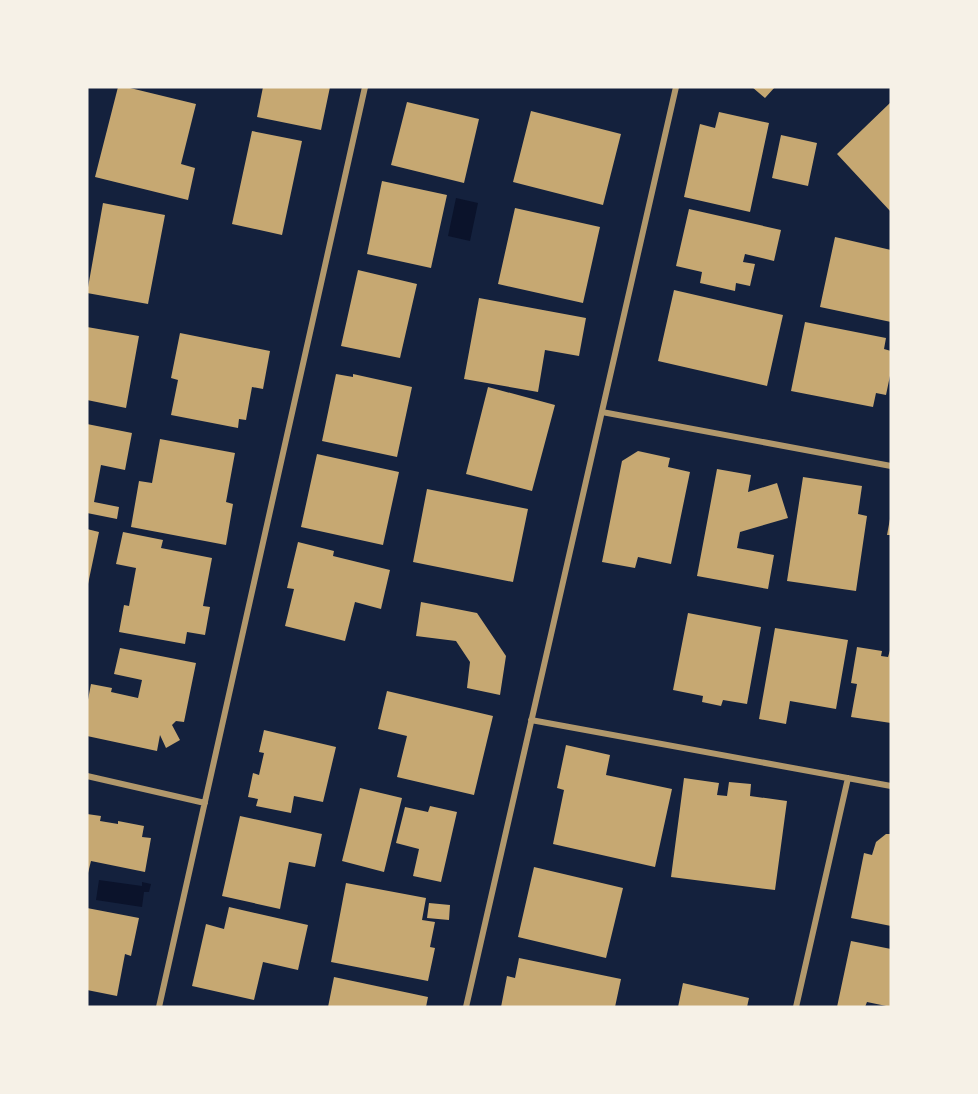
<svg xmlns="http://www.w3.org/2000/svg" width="978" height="1094" font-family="Signika,sans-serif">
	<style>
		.water { fill: #0b132b }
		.building { fill: #c6a872 }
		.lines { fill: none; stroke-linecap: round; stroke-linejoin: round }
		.minor { stroke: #b1986c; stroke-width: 6 }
	</style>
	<rect width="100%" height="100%" fill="#14213d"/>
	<!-- water -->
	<path class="water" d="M456,198L478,203L470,241L448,236Z
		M99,880L142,886V882L151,884L149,892H144L142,907L96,900Z"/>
	<!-- building -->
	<path class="building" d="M118,87H126L196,104L181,164L195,168L188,200L95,177Z
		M263,87H330L321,130L257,117Z
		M752,87H775L765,98Z
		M407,102L479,119L464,183L391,165Z
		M891,102V212L837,154Z
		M531,111L621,134L603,205L513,182Z
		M719,112L769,123L750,212L684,197L700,124L715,128Z
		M252,131L302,141L282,235L232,224Z
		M781,135L817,143L808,186L772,178Z
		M382,181L447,195L431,268L367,254Z
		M103,203L165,215L148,304L87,293Z
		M515,208L600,227L583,303L498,284Z
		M689,209L781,230L774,261L745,254L743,262L755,264L750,286L736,283L735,291L700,283L702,272L676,266Z
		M835,237L891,250V322L820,307Z
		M358,270L417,284L400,358L341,346Z
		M674,290L783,315L767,386L658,361Z
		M479,298L586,318L579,356L545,350L538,392L464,379Z
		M805,322L886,338L884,349L891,351V371L886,395L876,393L873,407L791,391Z
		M87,327L139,336L126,408L87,400Z
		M180,333L270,351L263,389L252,387L246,420L239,419L238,428L171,415L178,380L171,378Z
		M336,374L353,377V374L412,387L397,457L322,441Z
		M488,387L555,405L532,491L466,474Z
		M87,424L132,433L125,470L101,465L94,502L119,507L117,519L87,513Z
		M160,439L235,453L226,502L233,504L226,545L131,527L139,481L152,483Z
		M638,451L670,458L668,467L690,472L671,564L638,557L635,568L602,562L622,461Z
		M317,454L399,472L383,545L301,527Z
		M717,469L751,475L748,492L777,483L788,518L740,532L737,548L774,555L768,589L697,576Z
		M803,477L862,486L858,514L867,516L856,591L787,581Z
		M427,489L528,509L513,582L413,562Z
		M890,519H891V535H887Z
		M87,529L99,532L88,584H87Z
		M123,532L163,540L161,548L212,558L203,606L210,607L205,635L187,632L185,644L119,632L124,605L129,606L136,568L116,564Z
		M298,542L334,551L333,556L390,570L381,609L355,602L345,641L285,626L294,589L287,588Z
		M421,602L477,613L506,656L500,695L467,688L470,662L456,641L416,636Z
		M688,613L761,627L747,704L723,700L721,706L702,702L703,696L673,690Z
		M775,628L848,640L836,709L790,701L786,724L759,719Z
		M857,647L882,651L881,656L888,657L891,647V723L851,717L857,684L851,683Z
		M120,648L196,663L184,722L176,721L172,725L180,740L166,748L160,735L157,751L87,736V705L91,684L112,688L111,692L138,698L142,680L114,674Z
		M387,691L493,716L474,795L397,777L407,736L378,729Z
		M264,730L336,747L323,802L294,796L291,813L256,806L258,799L248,797L253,773L259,775L264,753L259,752Z
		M566,745L610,755L606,775L672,789L655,867L553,844L564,790L557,788Z
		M684,778L719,783L717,795L727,796L729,782L751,784L750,796L787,801L775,890L671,877Z
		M360,788L402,798L384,872L342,861Z
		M430,806L457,812L441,882L413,876L419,849L396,843L405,807L428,812Z
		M87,814L101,816L100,821L118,824V821L144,826L142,837L151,838L145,872L91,861L87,877Z
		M240,816L322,834L315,867L289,862L280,909L222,896Z
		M886,834H891V926L851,918L864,853L872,855L876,842Z
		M534,867L623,888L606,958L518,937Z
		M346,883L426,898L422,920L435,922L430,947L435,948L428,981L331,962Z
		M429,903L450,905L449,920L427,918Z
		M229,907L308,925L298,970L263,962L254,1000L192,986L206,924L224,929Z
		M87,908L139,918L131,956L125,954L117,996L87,990Z
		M851,941L891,949V1007L867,1002L865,1007H837Z
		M519,958L621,979L615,1007H501L507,976L515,978Z
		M334,977L428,997L426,1007H328Z
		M683,983L749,998L747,1007H678Z"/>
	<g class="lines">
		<!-- minor -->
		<path class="minor" d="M602,412L891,466
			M531,720L891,786
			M87,776L205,803
			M159,1007L365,87
			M466,1007L676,87
			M796,1007L848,778"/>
	</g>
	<!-- border -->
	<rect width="978" height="1094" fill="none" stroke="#f6f1e7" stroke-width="177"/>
</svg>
